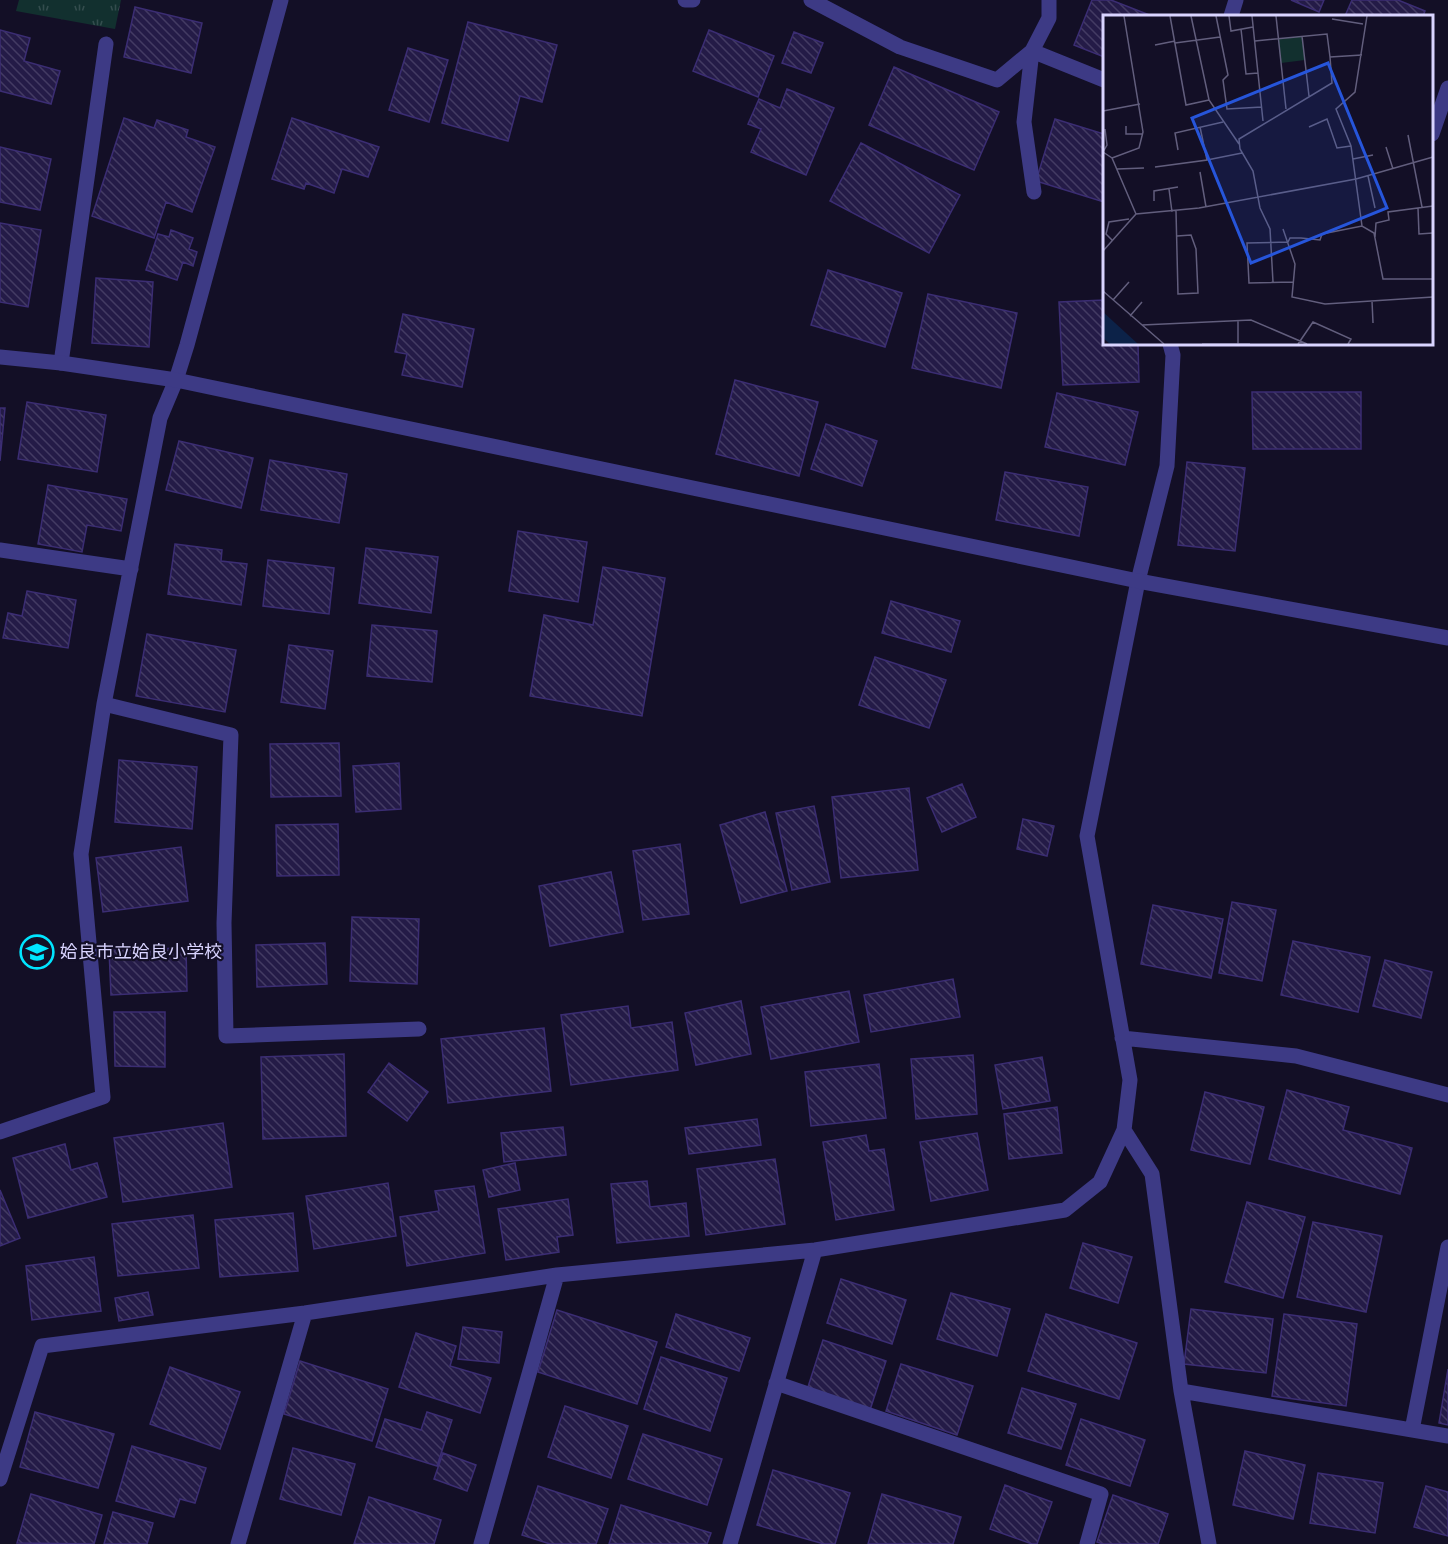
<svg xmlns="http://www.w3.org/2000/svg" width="1448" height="1544" font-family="Karla,'Noto Sans JP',sans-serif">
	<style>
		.park { fill: url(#park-tufts) }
		.building { fill: url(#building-back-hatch); stroke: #3b2d73; stroke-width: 1.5 }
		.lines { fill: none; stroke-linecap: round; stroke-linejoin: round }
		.minor { stroke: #3d3a85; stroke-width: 15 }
		.tertiary { stroke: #3d3a85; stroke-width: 15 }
		.labels { text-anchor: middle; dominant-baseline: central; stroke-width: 4.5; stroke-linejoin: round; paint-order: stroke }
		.poi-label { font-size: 18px; fill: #d9d4ff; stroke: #130f26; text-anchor: start }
		.inset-road { fill: none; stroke: #625e7d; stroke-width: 1.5 }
		.view { fill: #2655da; fill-opacity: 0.15; stroke: #2655da; stroke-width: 3 }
		.inset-edge { fill: none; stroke: #d9d4ff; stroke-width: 3 }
	</style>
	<defs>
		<pattern id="park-tufts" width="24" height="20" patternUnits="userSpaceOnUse" patternTransform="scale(1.5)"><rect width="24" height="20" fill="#12302f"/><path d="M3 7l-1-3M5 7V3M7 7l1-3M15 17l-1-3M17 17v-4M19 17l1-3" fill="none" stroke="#344d4e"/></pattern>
		<pattern id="building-back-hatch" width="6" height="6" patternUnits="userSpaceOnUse" patternTransform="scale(1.5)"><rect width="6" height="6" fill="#241b47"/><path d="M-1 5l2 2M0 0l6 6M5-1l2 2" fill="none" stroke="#433b63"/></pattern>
	</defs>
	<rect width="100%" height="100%" fill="#130f26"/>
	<!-- park -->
	<path class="park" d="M19,0H121L115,29L16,11Z"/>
	<!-- building -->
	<path class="building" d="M1092,0H1111L1152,16H1104V57L1074,45Z
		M1291,0H1324L1319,12Z
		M1352,0H1398L1425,11L1423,16H1345Z
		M135,7L202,23L191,73L124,57Z
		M468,22L557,45L542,102L520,96L508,141L442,123Z
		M0,30L30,38L24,61L60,71L51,104L0,91Z
		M709,30L774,56L758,97L693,71Z
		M794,32L823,43L811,73L782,63Z
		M408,48L448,60L429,122L389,110Z
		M894,67L999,112L974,170L869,125Z
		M787,89L834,108L806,175L751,152L761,129L748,124L759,99L780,108Z
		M124,118L154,128L157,120L188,130L186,137L215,147L192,212L166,202L154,238L92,216Z
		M292,118L379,147L368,177L342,169L334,193L306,183L304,189L272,179Z
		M1055,119L1104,134V202L1036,181Z
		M861,143L960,195L929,253L830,201Z
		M0,147L51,159L40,210L0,202Z
		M0,223L41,230L28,307L0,302Z
		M171,230L193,238L189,249L197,252L193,266L183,262L177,280L146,270L158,234L169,237Z
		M828,270L902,293L885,347L811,325Z
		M96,278L153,282L149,347L92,343Z
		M928,294L1017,313L1001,388L912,368Z
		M1104,300V344H1138L1139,382L1063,385L1059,302Z
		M403,314L474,329L462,387L402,375L407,354L395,352Z
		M735,380L818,402L799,476L716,454Z
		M1252,392H1361V449H1253Z
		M1057,393L1138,412L1125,465L1045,447Z
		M27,402L106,415L97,472L18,459Z
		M0,408H5L0,461Z
		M826,424L877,441L862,486L811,469Z
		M179,441L253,458L241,508L166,490Z
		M270,460L347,474L339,523L261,510Z
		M1187,462L1245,468L1235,551L1178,545Z
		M1005,472L1088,487L1079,536L996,520Z
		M48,485L127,499L121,531L87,525L82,552L38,544Z
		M518,531L587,542L578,602L509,591Z
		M175,544L222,550L221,561L247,564L241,605L168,594Z
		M366,548L438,557L431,613L359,603Z
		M268,560L334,568L329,614L263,606Z
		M603,567L665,578L642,716L530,696L544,615L593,625Z
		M27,591L76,600L68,648L3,638L8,613L22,616Z
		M891,601L960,621L951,652L882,633Z
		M372,625L437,631L432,682L367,676Z
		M147,634L236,650L225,712L136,696Z
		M289,645L333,651L325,709L281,702Z
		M875,657L946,680L929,728L859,705Z
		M339,743L341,796L271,797L270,744Z
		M119,760L197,767L192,829L115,822Z
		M399,763L401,809L356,812L353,766Z
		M962,784L976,817L942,832L927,798Z
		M909,788L918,870L841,878L832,797Z
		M814,806L830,882L792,890L776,813Z
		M765,812L787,891L741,903L720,825Z
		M1023,819L1054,826L1047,856L1017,849Z
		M338,824L339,875L277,876L276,825Z
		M680,844L689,914L643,920L633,851Z
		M181,847L188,901L103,912L96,858Z
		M611,872L623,932L550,946L539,886Z
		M1232,902L1276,910L1262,981L1219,973Z
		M1153,905L1223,919L1211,978L1141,964Z
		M352,917L419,919L417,984L350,981Z
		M1293,941L1370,957L1358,1012L1281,995Z
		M325,943L327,984L257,987L256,945Z
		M186,948L187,991L111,995L109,950Z
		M1385,960L1432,972L1421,1018L1373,1006Z
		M953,979L960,1017L871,1032L864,995Z
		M849,991L859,1042L771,1059L761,1007Z
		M741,1001L751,1054L696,1065L685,1013Z
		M628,1006L631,1028L672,1022L678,1070L571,1085L561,1015Z
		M114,1012H165V1067L115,1066Z
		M544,1028L551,1091L448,1103L441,1039Z
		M344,1054L346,1136L263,1139L261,1057Z
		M973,1055L977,1114L916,1119L911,1059Z
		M1042,1057L1050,1101L1003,1109L995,1065Z
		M389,1063L428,1092L407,1121L368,1092Z
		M879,1064L886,1118L811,1126L805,1072Z
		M1287,1090L1349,1107L1343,1130L1412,1148L1400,1194L1269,1159Z
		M1205,1092L1264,1107L1250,1164L1191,1150Z
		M1057,1107L1062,1153L1009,1159L1004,1114Z
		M757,1119L761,1145L689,1154L685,1128Z
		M223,1123L232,1187L123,1202L114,1138Z
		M563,1127L566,1155L504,1162L501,1133Z
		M977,1133L988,1190L931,1201L920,1142Z
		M866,1135L869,1151L884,1149L894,1210L836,1220L823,1142Z
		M65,1144L71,1170L97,1163L107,1197L28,1218L13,1158Z
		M775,1159L785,1224L706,1235L697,1169Z
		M515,1163L520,1190L489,1197L483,1170Z
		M647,1181L650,1207L686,1203L689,1236L617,1243L611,1184Z
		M388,1183L396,1236L314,1249L306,1196Z
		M474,1186L485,1253L407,1266L400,1217L439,1211L435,1191Z
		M0,1190L20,1238L0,1246Z
		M568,1199L573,1235L557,1237L559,1252L506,1260L498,1209Z
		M1247,1202L1305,1217L1283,1298L1225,1282Z
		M293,1213L298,1271L220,1277L215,1220Z
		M193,1215L199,1268L118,1276L112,1224Z
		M1313,1222L1382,1236L1366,1312L1297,1297Z
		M1083,1243L1132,1257L1118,1303L1070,1288Z
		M94,1257L101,1311L32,1320L26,1266Z
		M841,1279L906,1300L892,1344L827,1323Z
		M148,1292L153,1315L119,1321L115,1298Z
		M951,1293L1010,1309L997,1356L937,1339Z
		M1191,1309L1273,1319L1266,1373L1184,1364Z
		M557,1310L657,1342L637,1404L538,1372Z
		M676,1314L750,1338L739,1371L666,1347Z
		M1046,1314L1137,1343L1119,1399L1028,1371Z
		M1284,1314L1357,1324L1346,1406L1272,1396Z
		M463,1327L502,1332L499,1363L458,1359Z
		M416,1333L456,1346L450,1366L491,1378L480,1413L399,1387Z
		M823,1340L886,1361L870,1410L807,1390Z
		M661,1357L727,1378L710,1431L644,1409Z
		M300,1361L388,1389L372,1441L284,1414Z
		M901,1364L973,1386L957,1435L886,1411Z
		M170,1367L240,1392L220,1449L150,1424Z
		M1448,1369V1425L1439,1423Z
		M1022,1388L1076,1404L1061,1449L1008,1433Z
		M565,1406L628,1426L611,1478L548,1457Z
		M35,1412L114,1434L98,1488L20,1467Z
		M427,1412L452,1420L437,1466L376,1447L385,1419L421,1430Z
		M1081,1419L1145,1440L1130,1486L1066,1465Z
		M643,1434L722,1459L707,1505L628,1479Z
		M132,1446L206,1468L195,1503L180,1499L174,1517L116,1501Z
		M293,1448L355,1464L341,1515L280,1499Z
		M1245,1451L1305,1465L1293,1519L1233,1505Z
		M443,1453L476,1465L467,1491L434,1479Z
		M773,1470L850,1493L835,1544H824L757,1525Z
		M1318,1473L1383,1483L1375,1533L1310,1523Z
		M1005,1485L1052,1502L1037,1544H1032L990,1529Z
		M538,1486L608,1509L596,1544H550L522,1535Z
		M1426,1486L1448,1492V1536L1414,1527Z
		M31,1494L102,1515L94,1544L17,1543Z
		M882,1494L961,1517L953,1544H868Z
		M1113,1495L1168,1514L1158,1544H1103L1097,1542Z
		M369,1497L441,1520L434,1544H354Z
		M621,1505L711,1533L707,1544H609Z
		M113,1512L153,1523L147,1544H104Z"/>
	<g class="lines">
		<!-- minor -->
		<path class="minor" d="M685,0H693
			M811,0L900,47L997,80L1032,51
			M1231,16L1236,0
			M1032,51L1104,80
			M1432,134L1448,88
			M1034,192L1024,122L1032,51L1049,18V0
			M61,363L106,44
			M0,550L131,569
			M104,704L231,735L224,923L226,1036L419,1029
			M1122,1038L1296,1056L1448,1095
			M1124,1130L1152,1174L1181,1391L1209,1544
			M0,1132L103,1097L81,854L104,704L160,418L176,380L187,345L281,0
			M776,1383L1101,1494L1087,1544
			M1181,1391L1448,1436
			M1412,1430L1448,1247
			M0,1479L42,1346L305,1313L557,1275L815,1250L1065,1210L1100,1182L1124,1130L1130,1080L1087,836L1138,581L1167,466L1173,355L1170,344
			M238,1544L305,1313
			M481,1544L557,1275
			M730,1544L815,1250"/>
		<!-- tertiary -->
		<path class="tertiary" d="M0,357L61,363L176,380L1138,581L1448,638"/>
	</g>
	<!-- icons -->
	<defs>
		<g id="school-ring" transform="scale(1.725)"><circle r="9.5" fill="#130f26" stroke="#00e5ff" stroke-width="1.5"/><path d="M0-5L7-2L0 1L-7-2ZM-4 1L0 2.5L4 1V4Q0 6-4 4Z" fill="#00e5ff"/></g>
	</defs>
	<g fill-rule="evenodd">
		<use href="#school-ring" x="37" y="952"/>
	</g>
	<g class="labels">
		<!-- poi labels -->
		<g class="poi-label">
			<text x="60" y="952">姶良市立姶良小学校</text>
		</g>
	</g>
	<!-- overview -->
	<g transform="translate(1103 15)">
		<rect width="330" height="330" fill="#130f26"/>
		<path d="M199,21L202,45L178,48L175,24Z" fill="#12302f"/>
		<path d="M0,297L35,329H7L0,323Z" fill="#0c2248"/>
		<path class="inset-road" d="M67,1L83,90L106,85M88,1L106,85L136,129M113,1L125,60L120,65L124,94L159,92M126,1L128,16L150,12M149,1L160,106M173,1L183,94M229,4L260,9M138,14L143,59L155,58M199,21L206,81M152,26L224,19L227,42L229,68L136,124L137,134L150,156L157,193L167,214L170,267M72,28L117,22M52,30L72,26M227,42L259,40M0,96L37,89M23,111V119H39M206,112L224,104L234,133L248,131M305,120L319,192M283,132L290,154M75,135L72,118L120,107M0,137L9,143L33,199M0,137L4,130L2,114M9,143L36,133L40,117L21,1M250,144L270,140M104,145L139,138M52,152L104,145L97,112M14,154L41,153M97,157L103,192M265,161L272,193M66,174L69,197M51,186V176L75,172M315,193L316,219L330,218M73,196L75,279L95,278L93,234L88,220L74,221M259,211L248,131L233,94L252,77L264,1M180,214L192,249L189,282L222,289L330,282M272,222L273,208L286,205L285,197L330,191M9,225L3,219L6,207L26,204M0,236L33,199L96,193L253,164L330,142M190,267L146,268L144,228L185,227L187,223H198L217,225L219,219L259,211L271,218L280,264H330M0,276L61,329M10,285L26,267M269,286L270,308M27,301L39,287M39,310L148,305L204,329M99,329H147M135,329V306M195,329L210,307L248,324L245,329"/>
		<path class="view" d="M225,48L284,193L148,248L89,103Z"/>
		<rect width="330" height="330" class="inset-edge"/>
	</g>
</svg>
